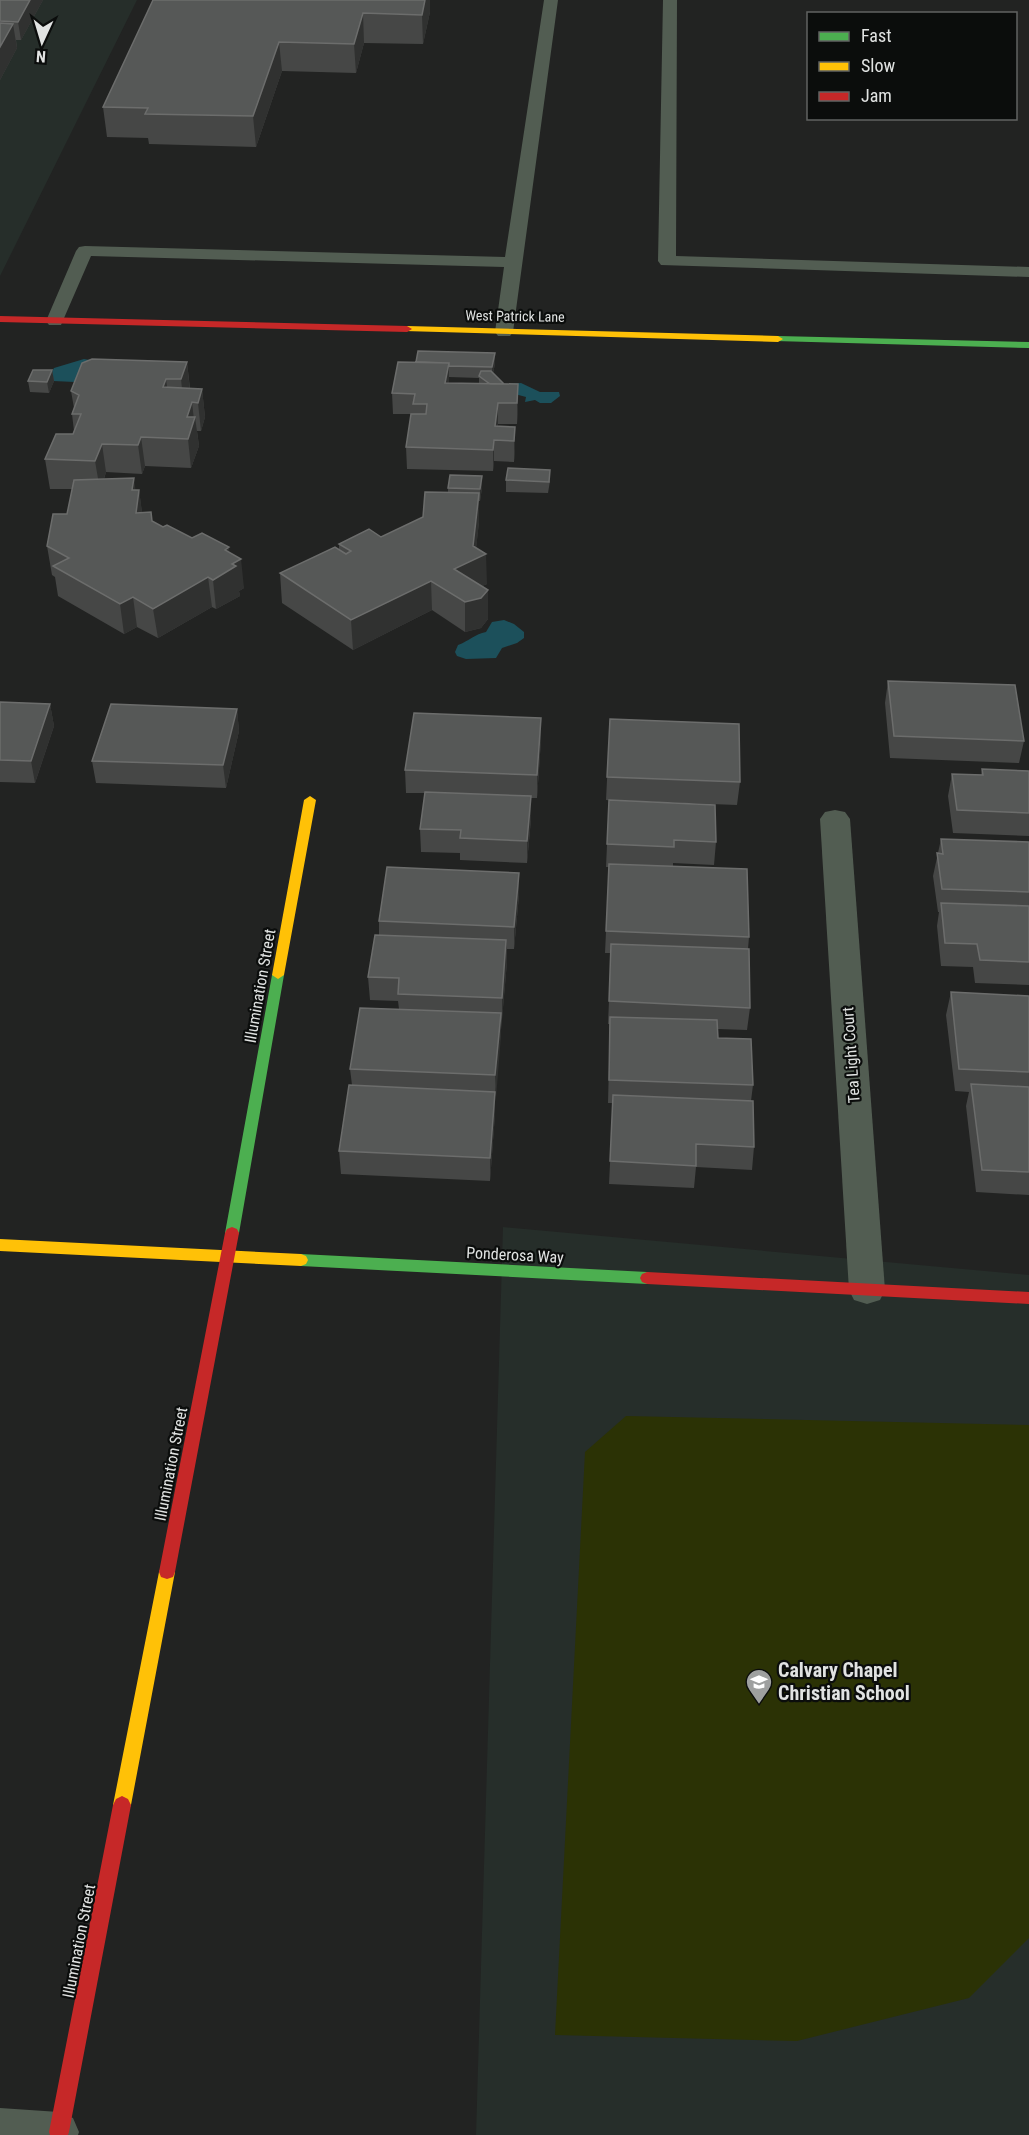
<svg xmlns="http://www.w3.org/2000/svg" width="1029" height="2135" font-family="'Roboto Condensed',sans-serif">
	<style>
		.built { fill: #262e2a }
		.green { fill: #2b3205 }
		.water { fill: #1c505b }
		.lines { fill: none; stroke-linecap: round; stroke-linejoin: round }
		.lane { fill: #525d52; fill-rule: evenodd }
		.street { fill: #525d52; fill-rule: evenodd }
		.fast { fill: #4caf50; fill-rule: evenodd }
		.slow { fill: #ffc107; fill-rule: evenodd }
		.jam { fill: #c62828; fill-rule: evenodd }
		.wall { fill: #464746; fill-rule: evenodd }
		.shaded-wall { fill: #303130 }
		.building { fill: #565857; stroke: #6c6d6c; stroke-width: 1.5 }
		.labels { text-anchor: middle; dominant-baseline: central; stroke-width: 4.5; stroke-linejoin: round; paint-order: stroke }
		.far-street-label { font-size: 14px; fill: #e1e3e2; stroke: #0b0d0c }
		.street-label { font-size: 16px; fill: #e1e3e2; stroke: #0b0d0c }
		.near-poi-label { font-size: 20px; font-weight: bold; fill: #e1e3e2; stroke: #0b0d0c; text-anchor: start }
	</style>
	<rect width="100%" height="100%" fill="#222322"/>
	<!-- built -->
	<path class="built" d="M0,0H137L0,276Z
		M503,1227L1029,1275V2135H476Z"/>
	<!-- green -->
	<path class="green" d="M626,1416L1029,1425V1938L969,1998L797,2041L555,2035L585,1452Z"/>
	<!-- water -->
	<path class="water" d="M84,359L95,361L75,382L53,381L50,375L54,368Z
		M521,383L540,392H559L560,396L551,403H540L535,400L525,402L526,397L511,393L510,384Z
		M504,620L514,624L524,632V638L517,643L502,648L496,658L466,659L457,656L455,652L458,645C469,641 475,634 486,632L492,622Z"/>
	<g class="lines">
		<!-- lane -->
		<path class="lane" d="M544,0H558L513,332L510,336H498L495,332L504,267L91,256L61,325H49L46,321L76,251L79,247L85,246L505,257Z
			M663,0H677L676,256L1029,267V277L661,265L658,261Z
			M0,2108L59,2112L73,2118L79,2132L78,2135H0Z"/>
		<!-- street -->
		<path class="street" d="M835,810L845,812L850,819L885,1290L880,1300L867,1304L854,1300L849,1290L820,819L825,812Z"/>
		<!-- fast -->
		<path class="fast" d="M778,336L1029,342V348L775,341V337Z
			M278,971L284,975L239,1233L237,1237H227L225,1233L272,975Z
			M301,1254L647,1272L652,1274L654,1278L652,1282L647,1284L301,1266L296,1264L294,1260L296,1256Z"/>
		<!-- slow -->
		<path class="slow" d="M407,326L778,336L783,339L778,342L404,331V327Z
			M310,796L316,800L284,975L278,979L272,975L304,800Z
			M0,1239L301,1254L306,1256L308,1260L306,1264L301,1266L0,1251Z
			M167,1565L173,1567L175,1572L131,1805L128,1811L122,1814L116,1811L113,1805L159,1572L161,1567Z"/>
		<!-- jam -->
		<path class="jam" d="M0,316L407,326L412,329L407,332L0,322Z
			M232,1227L237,1229L239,1233L175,1572L173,1577L167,1579L161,1577L159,1572L225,1233L227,1229Z
			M647,1272L1029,1292V1304L647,1284L642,1282L640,1278L642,1274Z
			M122,1796L128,1799L131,1805L69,2132L68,2135H50L49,2132L113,1805L116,1799Z"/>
	</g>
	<!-- wall -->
	<path class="wall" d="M0,0H43L21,40H16L17,48L0,80Z
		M153,0H430V12L423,44L364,43L356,73L282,71L256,147L149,144L148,138L107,137L103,107Z
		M187,362L190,388L202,389L205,417L201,431H197L199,446L191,468L145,466L142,474L106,472L104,479L136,490H139L142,513L152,521L163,527L229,552L244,588L239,591L240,596L216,609L212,607L158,638L137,627L124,634L58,596L55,577L52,575L47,546L67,514L72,489H50L45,459L73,434L74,431L72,414L74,408L71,391Z
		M416,362L495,364L493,373L518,405L517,424H498V426L515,427V448L514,462L494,461L493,471L407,469L406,447L411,414H393L392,393ZM449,377L479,378V383H449Z
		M52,370L54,381L49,393L30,392L28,381Z
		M506,480L550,481L548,493L506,492Z
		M448,488H482L480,501H479V522L476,548L487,584L482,586L488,590V619L481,628L465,632L432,610L353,650L282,603L280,573L339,549V544L381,537L423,517L448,492Z
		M888,681L1024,741L1019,763L890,758L885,703Z
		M0,702L50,704L54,726L35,783L0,782Z
		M237,709L239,731L226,788L96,783L92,761Z
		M610,719L740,782L737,805L606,800Z
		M541,740L537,798H531V819L527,863L460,860V853L421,852L420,829L425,793H406L405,770Z
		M982,769L1029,771V836L953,833L948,796L952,774L981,775Z
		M609,800L716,842L714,865L673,863V866L749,937L748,949L750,1008L747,1030L718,1029V1038L753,1085L751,1101L754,1147L752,1170L696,1167L694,1188L609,1184L613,1103H608L610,1024H608L611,953H605L609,867H606Z
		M941,839L1029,842V985L975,983L973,967L941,966L937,926L939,912H938L933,876Z
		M519,895L514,949H507V962L495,1097V1114L490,1181L341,1174L339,1151L352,1085L350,1069L399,1009L398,1001L370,1000L368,977L379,935V921Z
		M951,992L1029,996V1195L976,1192L966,1106L969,1092L955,1091L946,1015Z"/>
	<!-- shaded-wall -->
	<path class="shaded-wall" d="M30,0H43L21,40L18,22Z
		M425,0H430V12L423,44L422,15Z
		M363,13L364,43L356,73L354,44Z
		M13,24L17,48L0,80V47Z
		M279,42L282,71L256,147L253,116Z
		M495,353V364L492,378V367Z
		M187,362L190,391L184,408L181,379Z
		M449,363V383H445Z
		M52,370L54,381L49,393L47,382Z
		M166,379L170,407L163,387Z
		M518,384V405L517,424V403Z
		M202,389L205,417L201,431L198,403Z
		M192,402L194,420L195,417L199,446L191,468L188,439L187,417Z
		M498,403V424L496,440L495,426Z
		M515,427V448L514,462V441Z
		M141,437L145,466L142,474L138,445Z
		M494,440V461L493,471V450Z
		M102,444L106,472L100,490L95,461Z
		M482,476V488L480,501V489Z
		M134,478L137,502L139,490L143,519L140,542L132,490Z
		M479,493V522L475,559L486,554L487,584L458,597L454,569L473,546Z
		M229,547L231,569L232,564L241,559L244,588L239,591L240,596L216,609L213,580L225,550Z
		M208,577L212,607L158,638L153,609Z
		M431,581L432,610L353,650L351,620Z
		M488,590V619L481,628L465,632V602Z
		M133,597L137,627L124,634L120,604Z
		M50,704L54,726L35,783L31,761Z
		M237,709L239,731L226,788L223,765Z
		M541,718V740L537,798V775Z
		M531,796V819L527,863V841Z
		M519,873V895L514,949V927Z
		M506,940L507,962L502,1020V998Z
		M501,1013V1036L496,1098L495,1075Z
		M495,1092V1114L490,1181V1158Z"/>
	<!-- building -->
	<path class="building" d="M0,0H30L18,22L0,21Z
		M153,0H425L422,15L363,13L354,44L279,42L253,116L145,114L148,108L103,107Z
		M0,23L13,24L0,47Z
		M418,351L495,353L492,367L449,366V363L416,362Z
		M92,359L187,362L181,379H166L163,387L202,389L198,403L192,402L187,417H195L188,439L141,437L138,445L102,444L95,461L45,459L56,434H73L81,414H72L79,395L71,391L82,363Z
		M398,362L449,363L445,383L518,384L517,403H498L495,426L515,427L514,441L494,440L493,450L406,447L411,414H426L427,404H413L415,394L392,393Z
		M33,370H52L47,382L28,381Z
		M481,371H491L504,384H490L479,376Z
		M508,468L550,470L549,482L506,480Z
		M450,475L482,476L480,489L448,488Z
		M134,478L132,490H139L136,513L151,512L152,521L163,527L167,525L192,538L202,533L229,547L225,550L241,559L232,564L236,566L213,580L208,577L153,609L133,597L120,604L53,566L69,558L47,546L53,514H67L74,480Z
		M425,492L479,493L473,546L486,554L454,569L488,590L481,598L465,602L431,581L351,620L280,573L335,547L346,554L351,551L339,544L369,529L381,537L423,517Z
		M888,681L1015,685L1024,741L894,736Z
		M0,702L50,704L31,761L0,760Z
		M111,704L237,709L223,765L92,761Z
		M414,713L541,718L537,775L405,770Z
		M610,719L739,724L740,782L607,777Z
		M982,769L1029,771V813L957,810L952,774L983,775Z
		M425,792L531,796L527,841L460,838L461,830L420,829Z
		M609,800L715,805L716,842L674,840V847L607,844Z
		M941,839L1029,842V892L942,889L937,853L943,854Z
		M609,864L747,869L749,937L606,931Z
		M387,867L519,873L514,927L379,921Z
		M941,903L1029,906V962L980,960L977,944L945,943Z
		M375,935L506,940L502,998L398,994L399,978L368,977Z
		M611,944L749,949L750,1008L609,1001Z
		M951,992L1029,996V1072L959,1069Z
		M360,1008L501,1013L495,1075L350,1069Z
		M610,1017L717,1020L718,1038L751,1039L753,1085L609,1080Z
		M971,1084L1029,1087V1172L982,1170Z
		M349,1085L495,1092L490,1158L339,1151Z
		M613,1095L753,1101L754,1147L696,1144V1166L610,1161Z"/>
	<!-- icons -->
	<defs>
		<g id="school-pin" transform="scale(1.35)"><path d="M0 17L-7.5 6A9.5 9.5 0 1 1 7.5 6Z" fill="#9ea09f" stroke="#0b0d0c"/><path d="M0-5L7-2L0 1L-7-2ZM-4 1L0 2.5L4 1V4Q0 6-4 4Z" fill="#fff"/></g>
	</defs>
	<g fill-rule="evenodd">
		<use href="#school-pin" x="759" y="1682"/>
	</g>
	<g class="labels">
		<!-- far-street labels -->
		<g class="far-street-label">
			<text transform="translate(515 316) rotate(1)">West Patrick Lane</text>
		</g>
		<!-- street labels -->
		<g class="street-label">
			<text transform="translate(260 986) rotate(-80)">Illumination Street</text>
			<text transform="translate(851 1055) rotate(-94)">Tea Light Court</text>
			<text transform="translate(515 1255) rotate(3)">Ponderosa Way</text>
			<text transform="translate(171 1464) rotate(-79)">Illumination Street</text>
			<text transform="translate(79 1941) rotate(-79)">Illumination Street</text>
		</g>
		<!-- near-poi labels -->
		<g class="near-poi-label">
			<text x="778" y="1670">Calvary Chapel<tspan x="778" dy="23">Christian School</tspan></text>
		</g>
	</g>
	<!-- legend -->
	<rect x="807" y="12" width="210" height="108" fill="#0b0d0c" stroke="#616362" stroke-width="1.5"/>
	<rect x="819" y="32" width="30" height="9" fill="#4caf50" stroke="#616362" stroke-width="1.5"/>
	<text x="861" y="42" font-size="18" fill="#e1e3e2">Fast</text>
	<rect x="819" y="62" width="30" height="9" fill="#ffc107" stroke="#616362" stroke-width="1.5"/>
	<text x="861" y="72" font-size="18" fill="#e1e3e2">Slow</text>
	<rect x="819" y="92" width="30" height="9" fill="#c62828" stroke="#616362" stroke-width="1.5"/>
	<text x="861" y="102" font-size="18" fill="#e1e3e2">Jam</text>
	<!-- north arrow -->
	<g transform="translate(42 42) rotate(184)" stroke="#0b0d0c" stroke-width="4.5" paint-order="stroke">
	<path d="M0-4.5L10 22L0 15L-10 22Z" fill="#e1e3e2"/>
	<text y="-9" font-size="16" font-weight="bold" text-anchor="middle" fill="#e1e3e2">N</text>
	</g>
</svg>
